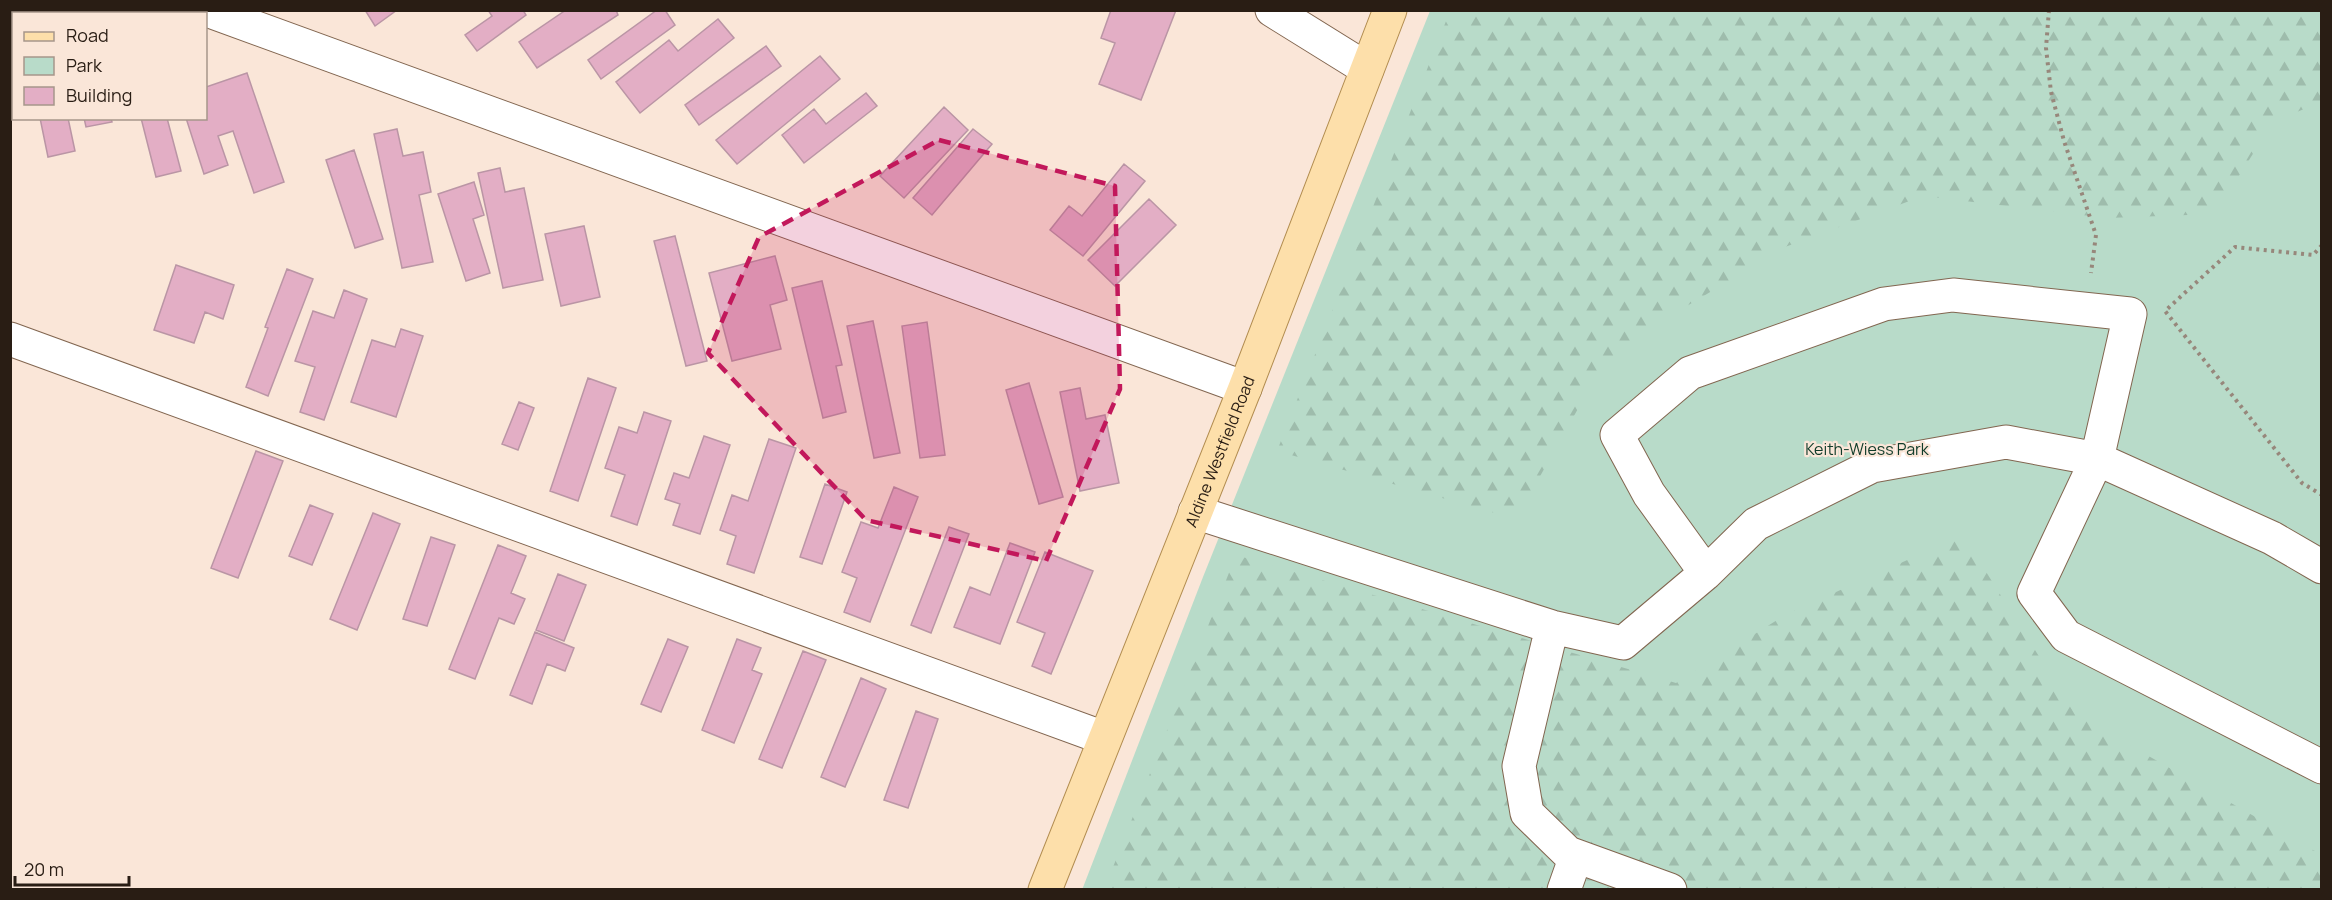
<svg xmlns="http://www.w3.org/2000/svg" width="2332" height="900" font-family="Manrope,sans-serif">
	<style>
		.green { fill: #b8dbc9 }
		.forest { fill: url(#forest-firs) }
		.building { fill: #e3aec5; stroke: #ba95a5; stroke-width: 1.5 }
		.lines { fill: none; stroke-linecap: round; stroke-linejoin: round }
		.minor-casing { stroke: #826650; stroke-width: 35 }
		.major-casing { stroke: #b28d50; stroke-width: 35 }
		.path { stroke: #97877b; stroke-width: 4; stroke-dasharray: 3 4.5; stroke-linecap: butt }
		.minor { stroke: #fff; stroke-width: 33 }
		.major { stroke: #fddfaa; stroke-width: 33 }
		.marked { fill: #c2185b; fill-opacity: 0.2; stroke: #c2185b; stroke-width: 4.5; stroke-dasharray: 12 8; stroke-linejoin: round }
		.labels { text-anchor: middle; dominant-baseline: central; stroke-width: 4.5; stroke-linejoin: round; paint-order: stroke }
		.park-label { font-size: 16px; fill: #0f3b29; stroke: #fae6d8 }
		.street-label { font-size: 16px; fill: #291d14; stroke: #fae6d8 }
	</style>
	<defs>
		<pattern id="forest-firs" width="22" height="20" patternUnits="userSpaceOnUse" patternTransform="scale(1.5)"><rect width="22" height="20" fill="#b8dbc9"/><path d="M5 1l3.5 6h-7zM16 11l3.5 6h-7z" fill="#9ebcac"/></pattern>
	</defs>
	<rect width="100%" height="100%" fill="#fae6d8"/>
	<!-- green -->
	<path class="green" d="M1430,11H2321V889L1082,890L1203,577Z"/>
	<!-- forest -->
	<path class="forest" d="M1450,11H2321V102L2273,122L2215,214L2107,218L1923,196L1785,247L1647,330L1602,366L1516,519L1277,451Z
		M1963,535L2075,714L2322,855L2321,890H1104L1236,555L1676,683L1787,614Z"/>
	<!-- building -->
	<path class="building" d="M365,10H397L375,26Z
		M488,10H523L526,15L477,51L465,35L492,16Z
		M566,10H616L618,15L537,68L519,42Z
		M657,10H665L675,25L601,79L588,60Z
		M1111,10H1176L1141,100L1099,84L1115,43L1101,38Z
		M718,19L734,38L640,113L616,82L669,40L678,51Z
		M766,46L781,66L699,125L685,105Z
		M820,56L840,79L737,164L716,140Z
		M247,73L284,182L254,193L233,131L218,136L228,165L204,174L186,118H206V87Z
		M866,93L877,106L804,163L782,135L814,109L826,124Z
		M944,107L968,130L904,198L880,176Z
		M40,118H68L75,151L48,157Z
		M84,118H111L112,122L86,127Z
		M141,118H167L181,171L156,177Z
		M397,129L403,156L423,152L431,192L419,195L433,262L402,268L374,134Z
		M973,129L992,144L932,215L913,198Z
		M354,150L383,239L355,248L326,160Z
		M1124,164L1145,181L1083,256L1050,230L1069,206L1082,216Z
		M500,168L505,192L524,188L543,280L503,288L478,173Z
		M474,182L484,215L473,219L490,273L466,281L438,194Z
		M1149,199L1176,225L1115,286L1088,260Z
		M584,226L600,297L561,306L545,234Z
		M675,236L707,361L686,366L654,241Z
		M775,256L787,300L770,305L781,349L732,361L709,273Z
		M176,265L234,285L223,319L205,312L194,343L154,330Z
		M287,269L313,279L268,396L246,387L268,328L265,327Z
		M822,281L842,365L836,366L846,412L823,418L792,288Z
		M344,290L367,299L324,420L300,412L315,367L295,361L313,311L334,318Z
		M873,321L900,453L874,458L847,326Z
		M927,322L945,455L920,458L902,326Z
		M401,329L423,336L396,417L351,402L372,340L395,347Z
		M588,378L616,388L578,501L550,491Z
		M1029,383L1063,497L1039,504L1006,390Z
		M1080,388L1086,419L1105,415L1119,483L1080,491L1060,392Z
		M519,402L534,408L518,450L502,444Z
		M644,412L671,421L637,525L611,516L625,475L605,468L619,427L637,433Z
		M704,436L730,445L700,534L673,525L680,504L665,499L674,473L689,478Z
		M769,439L796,448L754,573L727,564L736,536L720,530L732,495L748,501Z
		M256,451L283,461L238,578L211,568Z
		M825,484L847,492L822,564L800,557Z
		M894,487L918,497L870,622L844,612L857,578L842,572L861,522L878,528Z
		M310,505L333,514L312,565L289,556Z
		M373,513L400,524L357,630L330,619Z
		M949,527L969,534L931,633L911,625Z
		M431,537L455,545L427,626L403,619Z
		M1010,543L1035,552L1000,644L954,627L970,587L990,595Z
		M498,545L526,556L511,593L525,599L514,624L499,618L475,679L449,669Z
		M1045,552L1093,571L1051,674L1032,666L1045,633L1017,622Z
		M558,574L586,585L564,641L536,630Z
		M535,632L574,648L565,671L547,664L532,704L510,695Z
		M668,639L688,647L661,712L641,704Z
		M737,639L761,648L752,670L762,674L734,743L702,730Z
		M803,651L826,660L782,768L759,759Z
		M861,678L886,689L845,787L821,777Z
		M916,711L938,719L908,808L884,800Z"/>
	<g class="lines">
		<!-- minor casing -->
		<g class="minor-casing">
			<path id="minor" d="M207,10L1245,388
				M1272,10L1367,69
				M10,339L1104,738
				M1195,512L1552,627L1623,643L1706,573L1756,524L1872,466L2006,442L2097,459L2272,538L2322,567
				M1706,573L1649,494L1617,435L1690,373L1884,304L1953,295L2130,314L2097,459L2034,593L2066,636L2322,767
				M1552,627L1519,766L1527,813L1568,853L1670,890
				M1564,890L1576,856"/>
		</g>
		<!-- major casing -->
		<g class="major-casing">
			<g id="major">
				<path id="s1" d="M1045,890L1245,388L1390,10"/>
			</g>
		</g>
		<!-- path -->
		<path class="path" d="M2049,10L2046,48L2051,92L2064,141L2096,235L2091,273
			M2322,245L2313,255L2235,247L2165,311L2302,483L2322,495"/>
		<!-- minor -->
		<use href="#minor" class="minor"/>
		<!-- major -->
		<use href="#major" class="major"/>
	</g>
	<!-- marked area -->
	<path class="marked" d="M939,140L1115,186L1120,389L1046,561L866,520L708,353L759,237Z"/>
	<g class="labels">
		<!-- park labels -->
		<g class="park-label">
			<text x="1867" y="449">Keith-Wiess Park</text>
		</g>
		<!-- street labels -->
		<g class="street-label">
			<text stroke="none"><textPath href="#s1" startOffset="472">Aldine Westfield Road</textPath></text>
		</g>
	</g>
	<!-- border -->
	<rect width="2332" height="900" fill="none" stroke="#291d14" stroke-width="24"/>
	<!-- legend -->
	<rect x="12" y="12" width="195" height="108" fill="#fae6d8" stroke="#a6968a" stroke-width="1.5"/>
	<rect x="24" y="32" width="30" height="9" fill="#fddfaa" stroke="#a6968a" stroke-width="1.5"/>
	<text x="66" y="42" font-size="18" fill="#291d14">Road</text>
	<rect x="24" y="57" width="30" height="18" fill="#b8dbc9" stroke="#a6968a" stroke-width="1.5"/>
	<text x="66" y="72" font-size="18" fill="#291d14">Park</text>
	<rect x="24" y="87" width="30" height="18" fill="#e3aec5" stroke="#a6968a" stroke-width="1.5"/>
	<text x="66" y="102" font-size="18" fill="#291d14">Building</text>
	<!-- scale -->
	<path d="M15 876v9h114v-9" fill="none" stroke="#291d14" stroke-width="3"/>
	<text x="24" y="876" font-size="18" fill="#291d14" stroke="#fae6d8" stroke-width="4.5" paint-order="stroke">20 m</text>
</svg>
